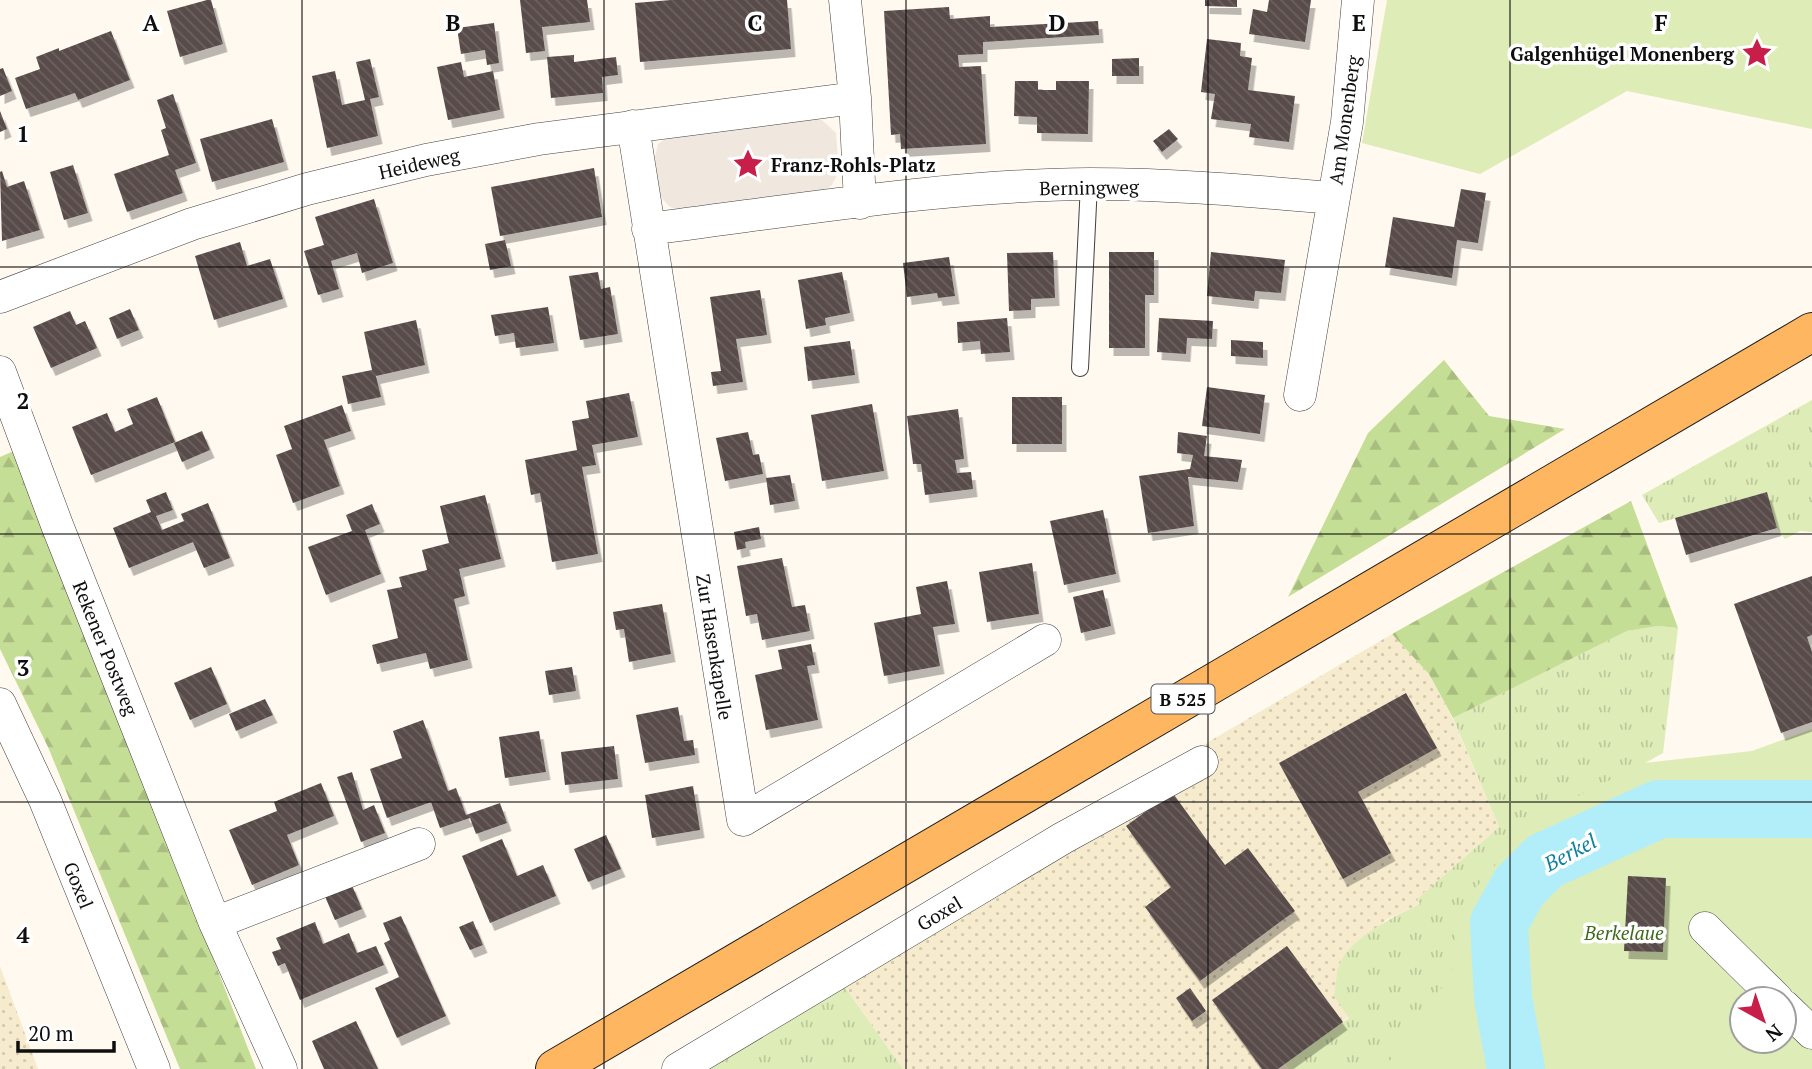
<svg xmlns="http://www.w3.org/2000/svg" width="1812" height="1069" font-family="'PT Serif',serif">
	<style>
		.farmland { fill: url(#farmland-dots) }
		.grass { fill: url(#grass-tufts) }
		.forest { fill: url(#forest-firs) }
		.park { fill: #deecb7; fill-rule: evenodd }
		.plaza { fill: #f0e7de }
		.lines { fill: none; stroke-linecap: round; stroke-linejoin: round }
		.river { stroke: #b2eef9; stroke-width: 58 }
		.building { fill: url(#building-back-hatch); filter: url(#shadow) }
		.lane-casing { stroke: #414141; stroke-width: 18 }
		.street-casing { stroke: #414141; stroke-width: 33 }
		.primary-casing { stroke: #1f1f1f; stroke-width: 40 }
		.lane { stroke: #fff; stroke-width: 16 }
		.street { stroke: #fff; stroke-width: 32 }
		.primary { stroke: #ffb660; stroke-width: 38 }
		.grid { fill: none; stroke: #0e0e0e; stroke-width: 2; stroke-opacity: 0.55 }
		.labels { text-anchor: middle; dominant-baseline: central; stroke-width: 7; stroke-linejoin: round; paint-order: stroke }
		.shield { fill: #fff; stroke: #565656; stroke-width: 2 }
		.shield-label { font-size: 18px; font-weight: bold; fill: #0e0e0e }
		.poi-label { font-size: 19px; font-weight: bold; fill: #0e0e0e; stroke: #fff; text-anchor: end }
		.street-label { font-size: 19px; fill: #0e0e0e; stroke: #fff }
		.park-label { font-size: 19px; font-style: italic; fill: #3c6a1b; stroke: #fff }
		.water-label { font-size: 21px; font-style: italic; fill: #1080a0; stroke: #fff }
		.grid-label { font-size: 23px; text-anchor: middle; font-weight: bold; fill: #0e0e0e; stroke: #fff; stroke-width: 7; stroke-linejoin: round; paint-order: stroke }
	</style>
	<defs>
		<pattern id="farmland-dots" width="8" height="8" patternUnits="userSpaceOnUse" patternTransform="scale(1.75)"><rect width="8" height="8" fill="#f7ebce"/><path d="M2 2h.1M6 6h.1" fill="none" stroke="#d3c8b0" stroke-width="1.8" stroke-linecap="round"/></pattern>
		<pattern id="grass-tufts" width="24" height="20" patternUnits="userSpaceOnUse" patternTransform="scale(1.75)"><rect width="24" height="20" fill="#deecb7"/><path d="M3 7l-1-3M5 7V3M7 7l1-3M15 17l-1-3M17 17v-4M19 17l1-3" fill="none" stroke="#bdc99c"/></pattern>
		<pattern id="forest-firs" width="22" height="20" patternUnits="userSpaceOnUse" patternTransform="scale(1.75)"><rect width="22" height="20" fill="#c5de95"/><path d="M5 1l3.5 6h-7zM16 11l3.5 6h-7z" fill="#a8bd7f"/></pattern>
		<pattern id="building-back-hatch" width="6" height="6" patternUnits="userSpaceOnUse" patternTransform="scale(1.75)"><rect width="6" height="6" fill="#584c4a"/><path d="M-1 5l2 2M0 0l6 6M5-1l2 2" fill="none" stroke="#6b6160"/></pattern>
		<filter id="shadow"><feDropShadow dx="4.5" dy="8" stdDeviation="0" flood-color="#0004"/></filter>
	</defs>
	<rect width="100%" height="100%" fill="#fff9f0"/>
	<!-- farmland -->
	<path class="farmland" d="M1392,634L1429,674L1453,719L1499,827L1417,899L1420,904L1386,920L1351,949L1340,963L1349,1017L1285,1060L1289,1069H903L844,986L1159,771Z
		M0,966L38,1069H0Z"/>
	<!-- grass -->
	<path class="grass" d="M1812,400V532L1800,531L1785,539L1777,528L1767,492L1659,523L1642,495Z
		M1658,626L1678,628L1663,753L1643,764L1470,1069H1289L1284,1061L1349,1018L1334,996C1336,986 1336,973 1340,963C1351,938 1396,915 1420,904L1417,899L1499,827L1453,718L1627,631Z
		M844,986L903,1069H705Z"/>
	<!-- forest -->
	<path class="forest" d="M1444,360L1489,416L1565,429L1288,597L1368,433Z
		M16,450L256,1069H180L48,747L0,649V457Z
		M1631,501L1678,628L1658,626L1627,631L1453,718L1429,674L1392,634Z"/>
	<!-- park -->
	<path class="park" d="M1387,0H1812V129L1627,91L1480,174L1362,143Z
		M1812,729V1069H1384L1452,973L1455,935L1468,897L1510,848L1574,798L1644,763L1752,751ZM1742,999H1784V1041H1742Z"/>
	<!-- plaza -->
	<path class="plaza" d="M805,116L822,120L836,133L839,171L832,185L817,195L682,213L669,206L660,196L655,157L658,144L671,135Z"/>
	<g class="lines">
		<!-- river -->
		<path class="river" d="M1516,1069L1503,998L1499,923L1519,887L1545,861L1659,809H1812"/>
	</g>
	<!-- building -->
	<path class="building" d="M207,0H211L223,44L180,57L167,11Z
		M520,0H587L590,22L542,27L545,51L526,53Z
		M671,0H787L791,49L640,62L635,3Z
		M1205,0H1237V7L1205,6Z
		M1269,0H1311L1305,42L1249,34L1253,9L1267,12Z
		M949,7L950,19L990,16V27L1098,21L1099,35L983,42V54L958,55L959,67L981,66L986,144L901,149L900,134L891,135L884,11Z
		M494,23L499,63L487,65L485,50L461,54L457,28Z
		M111,31L130,80L78,100L75,93L26,109L15,78L40,69L36,57L59,48V51Z
		M1207,39L1241,43L1240,56L1252,58L1248,90L1295,96L1289,142L1249,137L1251,124L1211,119L1215,94L1201,92Z
		M574,55V62L616,57L618,75L602,77L603,93L551,98L547,57Z
		M1139,58V76H1112V59Z
		M370,59L379,97L370,99L378,136L327,148L312,76L335,71L342,105L365,100L356,62Z
		M461,62L464,77L493,71L500,110L448,120L437,67Z
		M3,68L12,91L0,96V69Z
		M1015,81H1038V90H1056V81H1089L1088,134L1037,133V117L1014,116Z
		M173,94L196,163L175,170L183,193L127,212L114,174L169,155L161,130L166,128L157,100Z
		M0,111L7,129L0,132Z
		M272,119L284,162L212,182L200,139Z
		M1169,129L1178,139L1162,152L1153,141Z
		M73,165L88,213L64,220L50,172Z
		M594,168L602,217L500,236L491,187Z
		M2,171L7,187L24,181L40,230L2,241L0,172Z
		M1461,189L1486,193L1478,243L1457,240L1452,278L1385,267L1393,217L1454,227Z
		M374,199L393,263L362,273L357,253L331,261L339,289L318,295L304,251L324,245L315,217Z
		M505,240L511,266L490,270L485,244Z
		M240,242L247,266L270,259L283,299L214,320L195,256Z
		M1053,252L1055,298L1031,299V310L1009,311L1007,253Z
		M1109,252H1154V295H1145V348H1109Z
		M1211,252L1285,260L1281,293L1255,291L1254,301L1207,296Z
		M949,257L955,296L938,298L937,293L907,297L903,263Z
		M598,272L601,289L610,287L618,334L580,340L569,276Z
		M842,272L850,313L825,318L826,325L806,329L798,280Z
		M760,290L767,335L736,339L743,382L713,386L711,372L721,371L710,297Z
		M548,307L554,343L516,348L514,333L495,336L491,315Z
		M130,309L139,330L117,339L109,318Z
		M70,311L76,325L85,321L97,348L51,368L33,327Z
		M1007,318L1010,352L981,354L980,341L958,343L957,322Z
		M1159,318L1213,321L1212,339L1187,338L1186,354L1157,352Z
		M416,320L425,365L376,376L381,397L348,404L342,376L372,370L364,332Z
		M1231,340L1263,342V358L1231,356Z
		M850,341L855,375L808,381L804,347Z
		M1207,387L1265,395L1260,434L1202,426Z
		M629,393L638,437L592,445L596,465L582,467L598,554L552,562L540,493L531,495L525,460L577,450L572,421L589,418L586,401Z
		M157,397L175,442L91,475L72,427L107,413L115,432L133,424L127,409Z
		M1012,397H1062V444H1012Z
		M872,404L884,471L822,481L811,415Z
		M342,405L351,431L324,440L340,486L293,503L276,455L292,449L284,426Z
		M958,409L964,459L955,460L957,473L971,472L973,489L925,495L921,464H913L907,416Z
		M202,431L210,450L182,462L174,443Z
		M748,432L753,455L759,454L763,474L725,481L716,438Z
		M1178,432L1207,436L1204,456L1242,460L1238,482L1188,477L1194,526L1148,533L1139,476L1190,469L1193,455L1177,453Z
		M790,475L795,501L770,505L766,478Z
		M166,492L173,510L156,516L162,530L184,521L181,514L208,503L230,558L204,568L193,542L129,568L113,528L151,512L146,500Z
		M1767,492L1777,528L1686,555L1675,518Z
		M485,495L501,559L459,569L465,596L454,599L468,660L430,669L426,653L377,664L372,645L398,638L387,590L402,587L399,577L427,570L422,550L449,543L440,506Z
		M372,504L380,524L365,530L381,574L326,595L308,547L352,531L346,515Z
		M1103,510L1116,574L1064,585L1050,521Z
		M759,527L761,539L745,542L746,548L737,550L734,532Z
		M782,558L792,607L805,605L810,631L762,640L757,614L746,616L737,566Z
		M1032,563L1039,614L987,622L979,572Z
		M1812,576V635L1807,637L1812,652V722L1781,733L1734,604Z
		M947,581L955,624L933,627L940,666L884,676L874,623L921,614L916,587Z
		M1103,590L1111,626L1081,633L1073,597Z
		M662,604L671,654L629,662L624,629L616,630L613,612Z
		M811,644L815,665L807,666L818,720L766,730L755,675L782,669L778,650Z
		M211,667L227,704L190,720L174,683Z
		M572,667L576,691L549,695L545,671Z
		M1406,693L1437,748L1358,792L1391,853L1343,879L1279,763Z
		M265,699L273,715L236,731L229,714Z
		M678,707L684,741L693,740L695,755L645,763L636,715Z
		M423,720L448,791L456,788L466,815L500,803L507,823L476,834L470,818L440,828L431,802L387,818L370,769L402,758L393,731Z
		M539,731L546,772L505,778L499,737Z
		M614,746L618,779L565,785L561,752Z
		M352,772L363,810L374,805L385,833L361,842L337,777Z
		M321,783L334,816L287,835L299,865L252,885L229,830L277,811L274,802Z
		M693,786L700,830L652,838L645,795Z
		M1172,792L1225,865L1248,848L1295,911L1200,981L1145,907L1171,887L1126,826Z
		M606,835L621,869L588,882L574,849Z
		M502,839L517,876L543,865L556,896L490,923L462,856Z
		M1628,876L1666,878L1663,952L1624,951Z
		M351,883L362,909L335,920L324,894Z
		M401,916L446,1016L397,1038L375,988L399,977L384,943L390,940L383,923Z
		M473,921L483,945L470,950L459,927Z
		M315,922L323,944L349,933L357,953L376,946L384,965L300,1000L285,963L278,966L272,952L281,949L276,938Z
		M1287,946L1343,1022L1278,1069H1262L1212,1000Z
		M1190,988L1206,1011L1192,1021L1176,998Z
		M356,1021L378,1069H324L312,1041Z"/>
	<g class="lines">
		<!-- lane casing -->
		<g class="lane-casing">
			<path id="lane" d="M1080,368L1089,184"/>
		</g>
		<!-- street casing -->
		<g class="street-casing">
			<path id="street" d="M845,0L855,98L860,203
				M633,126L743,820L1045,640
				M648,229C792,211 944,185 1090,184C1171,184 1252,191 1333,198
				M0,297L192,224L307,189L426,160L539,139L855,98
				M0,372L57,525L215,923L281,1069
				M1300,395L1347,122L1358,0
				M0,704L45,800L154,1069
				M215,923L419,844
				M1705,928L1777,999
				M1784,1006L1812,1033
				M678,1069L1063,838L1202,762"/>
		</g>
		<!-- primary casing -->
		<g class="primary-casing">
			<path id="primary" d="M555,1069L1812,332"/>
		</g>
		<!-- lane -->
		<use href="#lane" class="lane"/>
		<!-- street -->
		<use href="#street" class="street"/>
		<!-- primary -->
		<use href="#primary" class="primary"/>
	</g>
	<!-- grid -->
	<path class="grid" d="M302,0V1069M604,0V1069M906,0V1069M1208,0V1069M1510,0V1069M0,267H1812M0,534H1812M0,802H1812"/>
	<!-- icons -->
	<defs>
		<g id="sight-bare" transform="scale(2.415)"><path d="M0-6L1.8-2.2L6-1.7L2.9 1.2L3.7 5.4L0 3.3L-3.7 5.4L-2.9 1.2L-6-1.7L-1.8-2.2Z" fill="#c71e4a" stroke="#fff" stroke-width="2.5" paint-order="stroke"/></g>
	</defs>
	<g fill-rule="evenodd">
		<use href="#sight-bare" x="1757" y="53"/>
		<use href="#sight-bare" x="748" y="164"/>
	</g>
	<g class="labels">
		<!-- shield labels -->
		<rect class="shield" x="1151.5" y="684.5" width="63" height="29" rx="5"/>
		<g class="shield-label">
			<text x="1183" y="699">B 525</text>
		</g>
		<!-- poi labels -->
		<g class="poi-label">
			<text x="1734" y="53">Galgenhügel Monenberg</text>
			<text x="771" y="164" text-anchor="start">Franz-Rohls-Platz</text>
		</g>
		<!-- street labels -->
		<g class="street-label">
			<text transform="translate(1344 120) rotate(-82)">Am Monenberg</text>
			<text transform="translate(419 163) rotate(-13)">Heideweg</text>
			<text transform="translate(1089 187) rotate(-1)">Berningweg</text>
			<text transform="translate(715 647) rotate(81)">Zur Hasenkapelle</text>
			<text transform="translate(106 648) rotate(68)">Rekener Postweg</text>
			<text transform="translate(79 885) rotate(68)">Goxel</text>
			<text transform="translate(939 913) rotate(-31)">Goxel</text>
		</g>
		<!-- park labels -->
		<g class="park-label">
			<text x="1624" y="932">Berkelaue</text>
		</g>
		<!-- water labels -->
		<g class="water-label">
			<text transform="translate(1570 852) rotate(-28)">Berkel</text>
		</g>
	</g>
	<g class="grid-label">
		<text x="151" y="31">A</text>
		<text x="453" y="31">B</text>
		<text x="755" y="31">C</text>
		<text x="1057" y="31">D</text>
		<text x="1359" y="31">E</text>
		<text x="1661" y="31">F</text>
		<text x="23" y="142">1</text>
		<text x="23" y="409">2</text>
		<text x="23" y="676">3</text>
		<text x="23" y="943">4</text>
	</g>
	<!-- north arrow -->
	<g transform="translate(1763 1020) rotate(140)"><circle r="33" fill="#ffffff" stroke="#9f9f9f" stroke-width="2"/>
	<path d="M0-5L12 26L0 18L-12 26Z" fill="#c71e4a"/>
	<text y="-10" font-size="19" font-weight="bold" text-anchor="middle" fill="#0e0e0e">N</text>
	</g>
	<!-- scale -->
	<path d="M18 1041v10h96v-10" fill="none" stroke="#0e0e0e" stroke-width="3.5"/>
	<text x="28" y="1041" font-size="21" fill="#0e0e0e" stroke="#ffffff" stroke-width="5" paint-order="stroke">20 m</text>
</svg>
